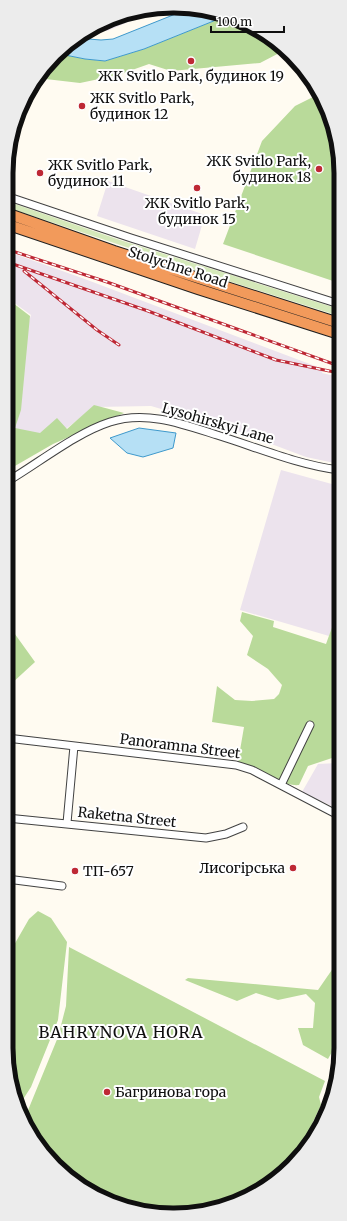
<svg xmlns="http://www.w3.org/2000/svg" width="347" height="1221" font-family="Merriweather,serif">
	<style>
		.industrial { fill: #ece3ed }
		.green { fill: #d5e9ba }
		.forest { fill: #b9da9a }
		.water { fill: #b6e0f5; stroke: #3e99cc }
		.lines { fill: none; stroke-linecap: round; stroke-linejoin: round }
		.minor-casing { stroke: #424242; stroke-width: 9 }
		.highway-casing { stroke: #202020; stroke-width: 12 }
		.minor { stroke: #fff; stroke-width: 7 }
		.highway { stroke: #f29a5b; stroke-width: 10 }
		.rail-casing { stroke: #be2835; stroke-width: 3 }
		.rail { stroke: #fff; stroke-width: 1.5; stroke-dasharray: 4.5; stroke-linecap: butt }
		.poi-dot { fill: #be2835; stroke: #fff; stroke-width: 1.5 }
		.labels { text-anchor: middle; dominant-baseline: central; stroke-width: 4; stroke-linejoin: round; paint-order: stroke }
		.poi-label { font-size: 14px; fill: #0f0f0f; stroke: #fff; text-anchor: start }
		.street-label { font-size: 14px; fill: #0f0f0f; stroke: #fff }
		.quarter-label { font-size: 16px; letter-spacing: 1px; fill: #0f0f0f; stroke: #fff }
		.rim { fill: none; stroke: #0f0f0f; stroke-width: 5 }
	</style>
	<rect width="100%" height="100%" fill="#fffbf1"/>
	<!-- industrial -->
	<path class="industrial" d="M141,9H159L107,31L94,29Z
		M108,181L205,215L195,249L97,216Z
		M9,252L82,278L323,369L322,373L339,377V464L306,457L237,431L151,406L95,407L43,446L8,466V390L31,315L9,299Z
		M281,470L339,486V609L329,636L240,610Z
		M338,763V809L302,792L318,764Z"/>
	<!-- green -->
	<path class="green" d="M9,202L120,240L339,309V316L222,279L9,208Z"/>
	<!-- forest -->
	<path class="forest" d="M226,16L248,23L285,50L260,63L171,71L149,64L118,75L80,83L37,78L60,54L85,59L105,61L144,49Z
		M319,94L324,100L340,152L339,283L223,244L262,141L295,106Z
		M9,300L30,316L21,410L15,428L40,433L57,418L67,429L94,405L124,413L53,444L8,470Z
		M339,608L338,756L308,766L299,785C284,787 253,769 238,762L244,727L212,722L217,686L235,700L252,701L274,699L279,694L282,685L268,669L247,655L253,636L240,621L242,612L274,621L273,627L326,644Z
		M7,623L35,662L11,684L7,681Z
		M38,911L51,918L67,942L58,1020L31,1087L20,1104V1113L6,1047V959L29,919Z
		M69,947L325,1081L319,1097L321,1105L297,1156L276,1180L217,1209L162,1215L100,1198L48,1158L24,1120L58,1037L66,1006Z
		M338,961V1041L328,1059L303,1045L298,1028H313L315,1003L306,994L278,1000L256,993L237,1001L185,980L188,978L318,990Z"/>
	<!-- water -->
	<path class="water" d="M188,9H206L226,16L144,49L105,61L85,59L60,54L76,38L101,40L113,39Z
		M139,428L176,433L173,448L143,457L127,453L110,438Z"/>
	<g class="lines">
		<!-- minor casing -->
		<g class="minor-casing">
			<path id="minor" d="M9,197L131,238L339,304
				M8,481C40,462 76,433 110,422C146,410 183,424 217,435C256,447 298,465 339,470
				M7,738L236,765L252,770L338,815
				M281,785L310,725
				M7,818L206,838L226,834L243,827
				M67,823L74,746
				M7,879L62,886"/>
		</g>
		<!-- highway casing -->
		<g class="highway-casing">
			<path id="highway" d="M9,214L114,251L339,323
				M9,225L198,289L339,334"/>
		</g>
		<!-- minor -->
		<use href="#minor" class="minor"/>
		<!-- highway -->
		<use href="#highway" class="highway"/>
		<!-- rail casing -->
		<g class="rail-casing">
			<path id="rail" d="M9,250L107,282L339,366
				M10,263L148,311L276,360L339,373
				M24,271L97,330L119,345"/>
		</g>
		<!-- rail -->
		<use href="#rail" class="rail"/>
	</g>
	<!-- markers -->
	<g class="poi-dot">
		<circle cx="191" cy="61" r="4"/>
		<circle cx="82" cy="106" r="4"/>
		<circle cx="319" cy="169" r="4"/>
		<circle cx="40" cy="173" r="4"/>
		<circle cx="197" cy="188" r="4"/>
		<circle cx="293" cy="868" r="4"/>
		<circle cx="75" cy="871" r="4"/>
		<circle cx="107" cy="1092" r="4"/>
	</g>
	<g class="labels">
		<!-- poi labels -->
		<g class="poi-label">
			<text x="191" y="76" text-anchor="middle">ЖК Svitlo Park, будинок 19</text>
			<text x="90" y="98">ЖК Svitlo Park,<tspan x="90" dy="16">будинок 12</tspan></text>
			<text x="311" y="161" text-anchor="end">ЖК Svitlo Park,<tspan x="311" dy="16">будинок 18</tspan></text>
			<text x="48" y="165">ЖК Svitlo Park,<tspan x="48" dy="16">будинок 11</tspan></text>
			<text x="197" y="203" text-anchor="middle">ЖК Svitlo Park,<tspan x="197" dy="16">будинок 15</tspan></text>
			<text x="285" y="868" text-anchor="end">Лисогірська</text>
			<text x="83" y="871">ТП-657</text>
			<text x="115" y="1092">Багринова гора</text>
		</g>
		<!-- street labels -->
		<g class="street-label">
			<text transform="translate(178 267) rotate(18)">Stolychne Road</text>
			<text transform="translate(218 423) rotate(16)">Lysohirskyi Lane</text>
			<text transform="translate(180 746) rotate(7)">Panoramna Street</text>
			<text transform="translate(127 817) rotate(6)">Raketna Street</text>
		</g>
		<!-- quarter labels -->
		<g class="quarter-label">
			<text x="121" y="1032">BAHRYNOVA HORA</text>
		</g>
	</g>
	<!-- crop -->
	<path d="M0 0H347V1221H0ZM173 13H174A160 160 0 0 1 334 173V1048A160 160 0 0 1 174 1208H173A160 160 0 0 1 13 1048V173A160 160 0 0 1 173 13Z" fill="#ececec" fill-rule="evenodd"/>
	<path class="rim" d="M173 13H174A160 160 0 0 1 334 173V1048A160 160 0 0 1 174 1208H173A160 160 0 0 1 13 1048V173A160 160 0 0 1 173 13Z"/>
	<!-- scale -->
	<path d="M211 26v6h73v-6" fill="none" stroke="#0f0f0f" stroke-width="2"/>
	<text x="217" y="26" font-size="12" fill="#0f0f0f" stroke="#ffffff" stroke-width="3" paint-order="stroke">100 m</text>
</svg>
